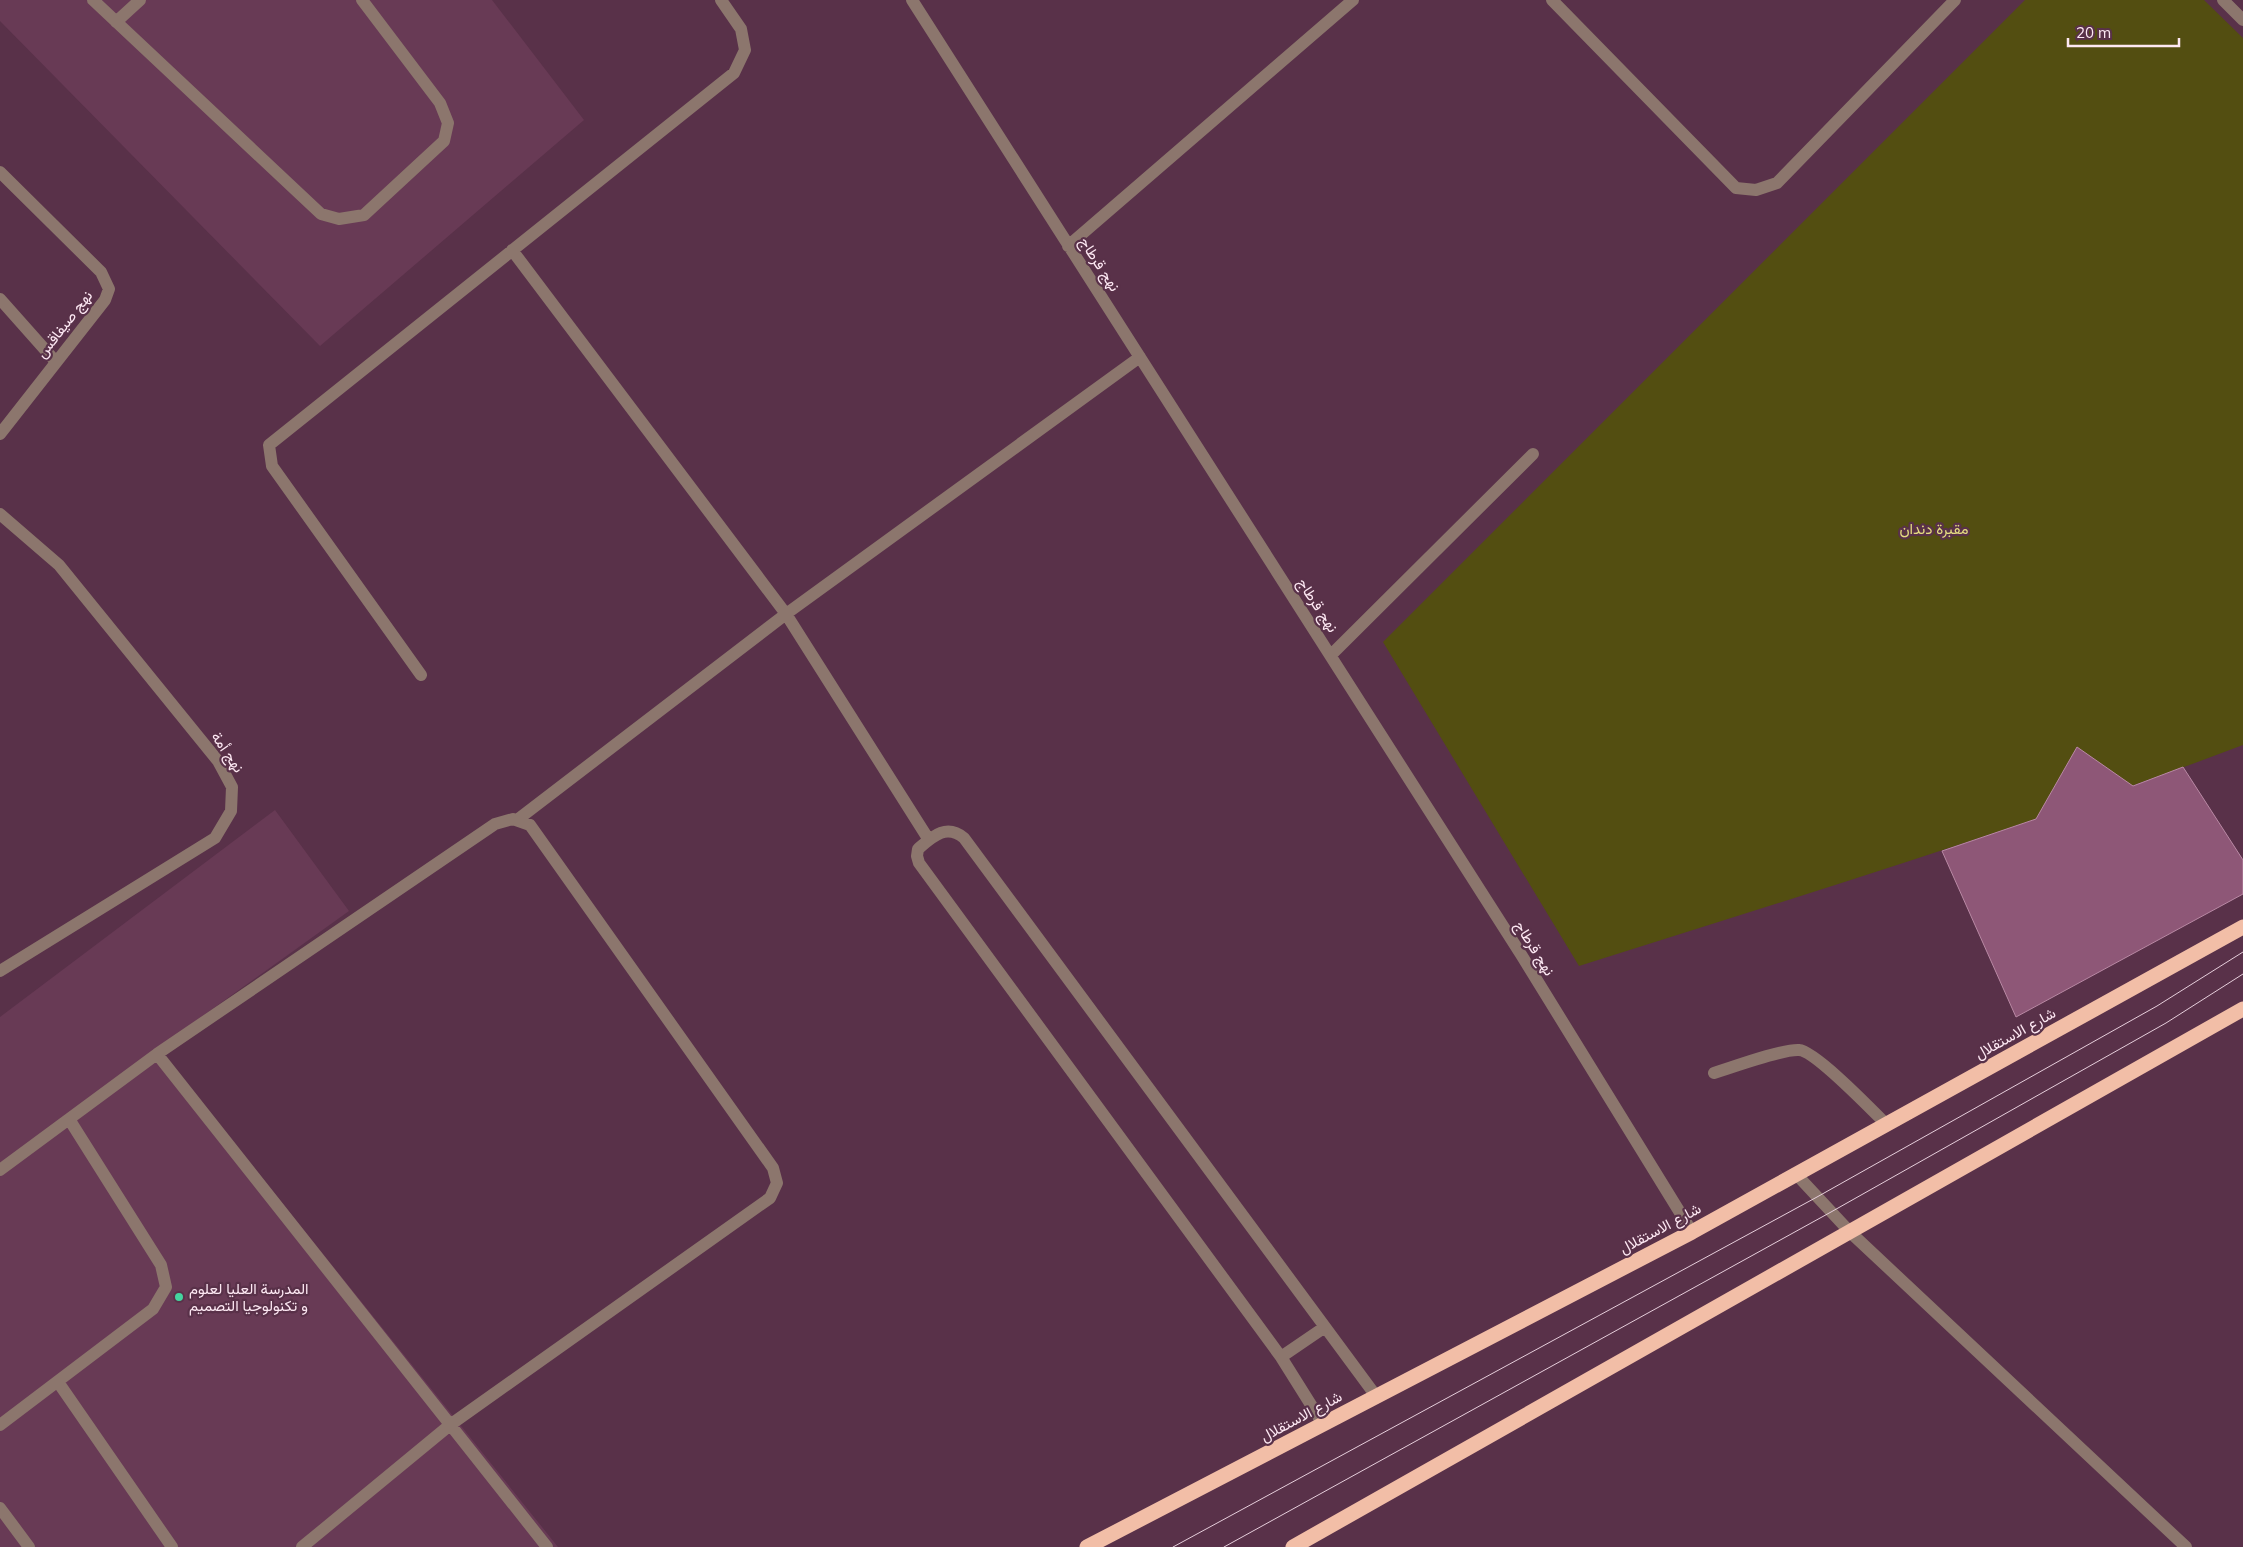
<svg xmlns="http://www.w3.org/2000/svg" width="2243" height="1547" font-family="Mulish,Vazirmatn,sans-serif">
	<style>
		.built { fill: #683a55 }
		.green { fill: #534e11 }
		.building { fill: #8e5777; stroke: #b989a4 }
		.lines { fill: none; stroke-linecap: round; stroke-linejoin: round }
		.minor { stroke: #8c766d; stroke-width: 12 }
		.highway { stroke: #f2bea7; stroke-width: 15 }
		.tram { stroke: #e6cedb; stroke-width: 1 }
		.poi-dot { fill: #45d49f; stroke: #593149; stroke-width: 2 }
		.labels { text-anchor: middle; dominant-baseline: central; stroke-width: 4.5; stroke-linejoin: round; paint-order: stroke }
		.street-label { font-size: 15px; fill: #fde8f3; stroke: #593149 }
		.park-label { font-size: 15px; fill: #e5dd81; stroke: #593149 }
		.poi-label { font-size: 15px; fill: #fde8f3; stroke: #593149; text-anchor: start }
	</style>
	<rect width="100%" height="100%" fill="#593149"/>
	<!-- built -->
	<path class="built" d="M0,0H492L584,120L320,346L0,21Z
		M275,810L349,911L158,1048L558,1547H0V1017Z"/>
	<!-- green -->
	<path class="green" d="M2025,0H2204L2243,38V745C2025,828 1802,895 1579,966L1383,642Z"/>
	<!-- building -->
	<path class="building" d="M2077,747L2133,786L2183,767L2243,860V894L2016,1017L1942,851L2036,819Z"/>
	<g class="lines">
		<!-- minor -->
		<path class="minor" d="M93,0L321,214L339,219L364,215L444,141L448,123L440,103L362,0
			M912,0L1522,956L1692,1232
			M1552,0L1736,188L1756,190L1777,183L1955,0
			M2223,0L2243,20
			M116,22L140,0
			M0,172L101,272L109,289L105,300L0,434
			M1068,246L1353,0
			M512,250L786,614L929,840
			M0,299L56,362
			M0,514L59,565L218,761L232,787L231,811L215,838L0,971
			M1331,655L1533,454
			M421,675L272,466L269,445L734,73L745,50L741,29L721,0
			M517,820L786,614L1140,357
			M157,1054L547,1547
			M1714,1073C1733,1067 1782,1049 1799,1050C1815,1051 1872,1110 1886,1124
			M0,1170L157,1054L495,824L513,819L530,825L773,1168L777,1183L770,1198L450,1425L302,1547
			M1796,1174L1850,1232L2186,1547
			M1281,1357L1325,1327
			M58,1382L172,1547
			M1323,1424L1281,1357L919,863L917,856L918,849C932,837 946,823 964,838L1376,1396
			M0,1425L153,1309L166,1287L161,1265L69,1119
			M0,1508L29,1547"/>
		<!-- highway -->
		<path class="highway" d="M1087,1547L1692,1232L2243,927
			M1293,1547L2243,1009"/>
		<!-- tram -->
		<path class="tram" d="M1173,1547L1817,1197L2157,1006L2243,952
			M1224,1547L1831,1212L2166,1023L2243,974"/>
	</g>
	<!-- markers -->
	<circle class="poi-dot" cx="179" cy="1297" r="5"/>
	<g class="labels">
		<!-- street labels -->
		<g class="street-label">
			<text transform="translate(1100 264) rotate(57)">نهج قرطاج</text>
			<text transform="translate(64 324) rotate(-52)">نهج صيفاقس</text>
			<text transform="translate(1318 605) rotate(57)">نهج قرطاج</text>
			<text transform="translate(228 752) rotate(56)">نهج أمة</text>
			<text transform="translate(1535 948) rotate(58)">نهج قرطاج</text>
			<text transform="translate(2015 1033) rotate(-29)">شارع الاستقلال</text>
			<text transform="translate(1660 1228) rotate(-28)">شارع الاستقلال</text>
			<text transform="translate(1301 1416) rotate(-28)">شارع الاستقلال</text>
		</g>
		<!-- park labels -->
		<g class="park-label">
			<text x="1934" y="528">مقبرة دندان</text>
		</g>
		<!-- poi labels -->
		<g class="poi-label">
			<text x="189" y="1288">المدرسة العليا لعلوم<tspan x="189" dy="17">و تكنولوجيا التصميم</tspan></text>
		</g>
	</g>
	<!-- scale -->
	<path d="M2068 38v8h111v-8" fill="none" stroke="#fde8f3" stroke-width="2.5"/>
	<text x="2076" y="38" font-size="15" fill="#fde8f3" stroke="#593149" stroke-width="4" paint-order="stroke">20 m</text>
</svg>
